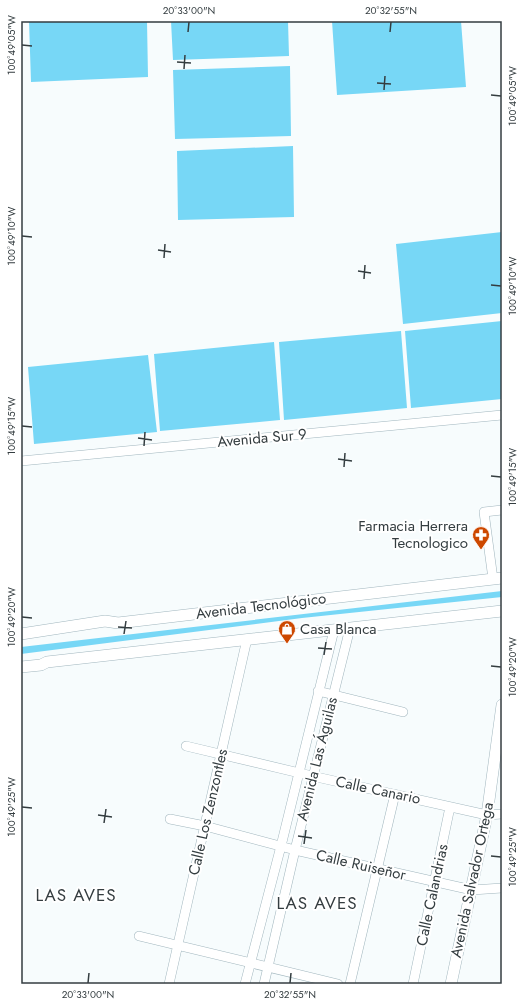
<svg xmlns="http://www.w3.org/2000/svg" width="523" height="1005" font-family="Jost,sans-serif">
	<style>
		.green { fill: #77d7f6 }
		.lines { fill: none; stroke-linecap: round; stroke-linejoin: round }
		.minor-casing { stroke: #a1b6be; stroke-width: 10 }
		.major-casing { stroke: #a1b6be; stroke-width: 12 }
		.minor { stroke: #fff; stroke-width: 9 }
		.major { stroke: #fff; stroke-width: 11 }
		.ticks { fill: none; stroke: #343d40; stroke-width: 1.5 }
		.labels { text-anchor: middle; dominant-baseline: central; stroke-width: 4; stroke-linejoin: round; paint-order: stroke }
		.street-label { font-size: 15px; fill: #343d40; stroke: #fff }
		.poi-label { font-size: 15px; fill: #343d40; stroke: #fff; text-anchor: end }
		.quarter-label { font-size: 17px; letter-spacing: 1px; fill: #343d40; stroke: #fff }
		.neatline { fill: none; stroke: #343d40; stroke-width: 1.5 }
		.ticks-label { font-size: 10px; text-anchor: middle; fill: #343d40 }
	</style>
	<rect width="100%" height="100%" fill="#f7fcfd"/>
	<!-- green -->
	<path class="green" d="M29,21H147L148,77L31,82Z
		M171,21H288L289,56L173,60Z
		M332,21H461L466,87L337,95Z
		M290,66L291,136L175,139L173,70Z
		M293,146L294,217L178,220L177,151Z
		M502,232V313L403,324L396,244Z
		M502,321V399L411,408L405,331Z
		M401,331L407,408L284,420L279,342Z
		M274,342L280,420L160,431L154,354Z
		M148,355L157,432L34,444L28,367Z
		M502,591V597L302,618L21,654V647Z"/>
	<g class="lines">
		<!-- minor casing -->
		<g class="minor-casing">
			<path id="minor" d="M21,461L502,415
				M493,579L484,512L502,510
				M318,691L403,712
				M186,746L312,776L487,815L502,814
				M170,819L205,826L295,850L472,890L502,888
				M139,936L338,984
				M169,984L247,639
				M245,984L281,846L334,630
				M264,984L295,850L350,628
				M350,984L395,794
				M413,984L450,807"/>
		</g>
		<!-- major casing -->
		<g class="major-casing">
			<path id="major" d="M21,634L105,621L118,623L502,578
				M21,667L41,665L47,662L502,611
				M451,984L487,815L502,705"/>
		</g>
		<!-- minor -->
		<use href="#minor" class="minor"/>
		<!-- major -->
		<use href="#major" class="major"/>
	</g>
	<!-- ticks -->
	<path class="ticks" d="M188,32L189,22M390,32L391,22M22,45L32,46M177,62L191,63M184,69L185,55M377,83L391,84M384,90L385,76M491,95L501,96M22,236L32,237M158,250L171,252M164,258L165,244M358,271L371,273M364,279L365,265M491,285L501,286M22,426L32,427M138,438L152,440M144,446L145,432M338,459L352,461M344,467L345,453M491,476L501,477M22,617L32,618M118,627L132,628M124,634L126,621M318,648L332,649M324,655L326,642M491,666L501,667M22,807L32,808M98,815L112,817M104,823L106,809M298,836L312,838M304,844L306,830M491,856L501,857M88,983L89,973M290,983L291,973"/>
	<!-- icons -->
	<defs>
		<g id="pharmacy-pin" transform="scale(0.9)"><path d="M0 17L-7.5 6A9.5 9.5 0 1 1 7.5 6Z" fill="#cd4800" stroke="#fff"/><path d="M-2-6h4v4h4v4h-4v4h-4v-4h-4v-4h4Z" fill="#fff"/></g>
		<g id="shop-pin" transform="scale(0.9)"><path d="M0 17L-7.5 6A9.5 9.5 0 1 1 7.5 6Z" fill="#cd4800" stroke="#fff"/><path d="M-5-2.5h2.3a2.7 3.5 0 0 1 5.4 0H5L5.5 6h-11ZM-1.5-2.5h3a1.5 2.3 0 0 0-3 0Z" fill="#fff"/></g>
	</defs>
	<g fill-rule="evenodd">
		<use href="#pharmacy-pin" x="481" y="535"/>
		<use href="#shop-pin" x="287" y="629"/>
	</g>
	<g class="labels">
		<!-- street labels -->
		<g class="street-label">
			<text transform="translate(262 438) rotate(-5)">Avenida Sur 9</text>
			<text transform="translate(261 606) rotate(-7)">Avenida Tecnológico</text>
			<text transform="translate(317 759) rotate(-76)">Avenida Las Águilas</text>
			<text transform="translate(378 790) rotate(12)">Calle Canario</text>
			<text transform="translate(208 812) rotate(-77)">Calle Los Zenzontles</text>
			<text transform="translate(361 865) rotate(13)">Calle Ruiseñor</text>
			<text transform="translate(472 880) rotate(-78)">Avenida Salvador Ortega</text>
			<text transform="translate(432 895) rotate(-78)">Calle Calandrias</text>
		</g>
		<!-- poi labels -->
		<g class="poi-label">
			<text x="468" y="526">Farmacia Herrera<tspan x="468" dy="17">Tecnologico</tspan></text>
			<text x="300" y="629" text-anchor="start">Casa Blanca</text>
		</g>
		<!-- quarter labels -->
		<g class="quarter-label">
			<text x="76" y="895">LAS AVES</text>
			<text x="317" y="903">LAS AVES</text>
		</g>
	</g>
	<!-- border -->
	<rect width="523" height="1005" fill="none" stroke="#ffffff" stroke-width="44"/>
	<rect x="22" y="22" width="479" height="961" class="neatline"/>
	<g class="ticks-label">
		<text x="189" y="14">20°33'00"N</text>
		<text x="391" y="14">20°32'55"N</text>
		<text transform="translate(11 45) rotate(-90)" y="4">100°49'05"W</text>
		<text transform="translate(512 96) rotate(-90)" y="4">100°49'05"W</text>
		<text transform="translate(11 236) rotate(-90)" y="4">100°49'10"W</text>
		<text transform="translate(512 286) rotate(-90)" y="4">100°49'10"W</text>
		<text transform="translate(11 426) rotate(-90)" y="4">100°49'15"W</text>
		<text transform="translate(512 477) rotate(-90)" y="4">100°49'15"W</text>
		<text transform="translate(11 617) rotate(-90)" y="4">100°49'20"W</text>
		<text transform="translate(512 667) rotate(-90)" y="4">100°49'20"W</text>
		<text transform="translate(11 807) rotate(-90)" y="4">100°49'25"W</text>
		<text transform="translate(512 857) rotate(-90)" y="4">100°49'25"W</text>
		<text x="88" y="998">20°33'00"N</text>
		<text x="290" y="998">20°32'55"N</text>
	</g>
</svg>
